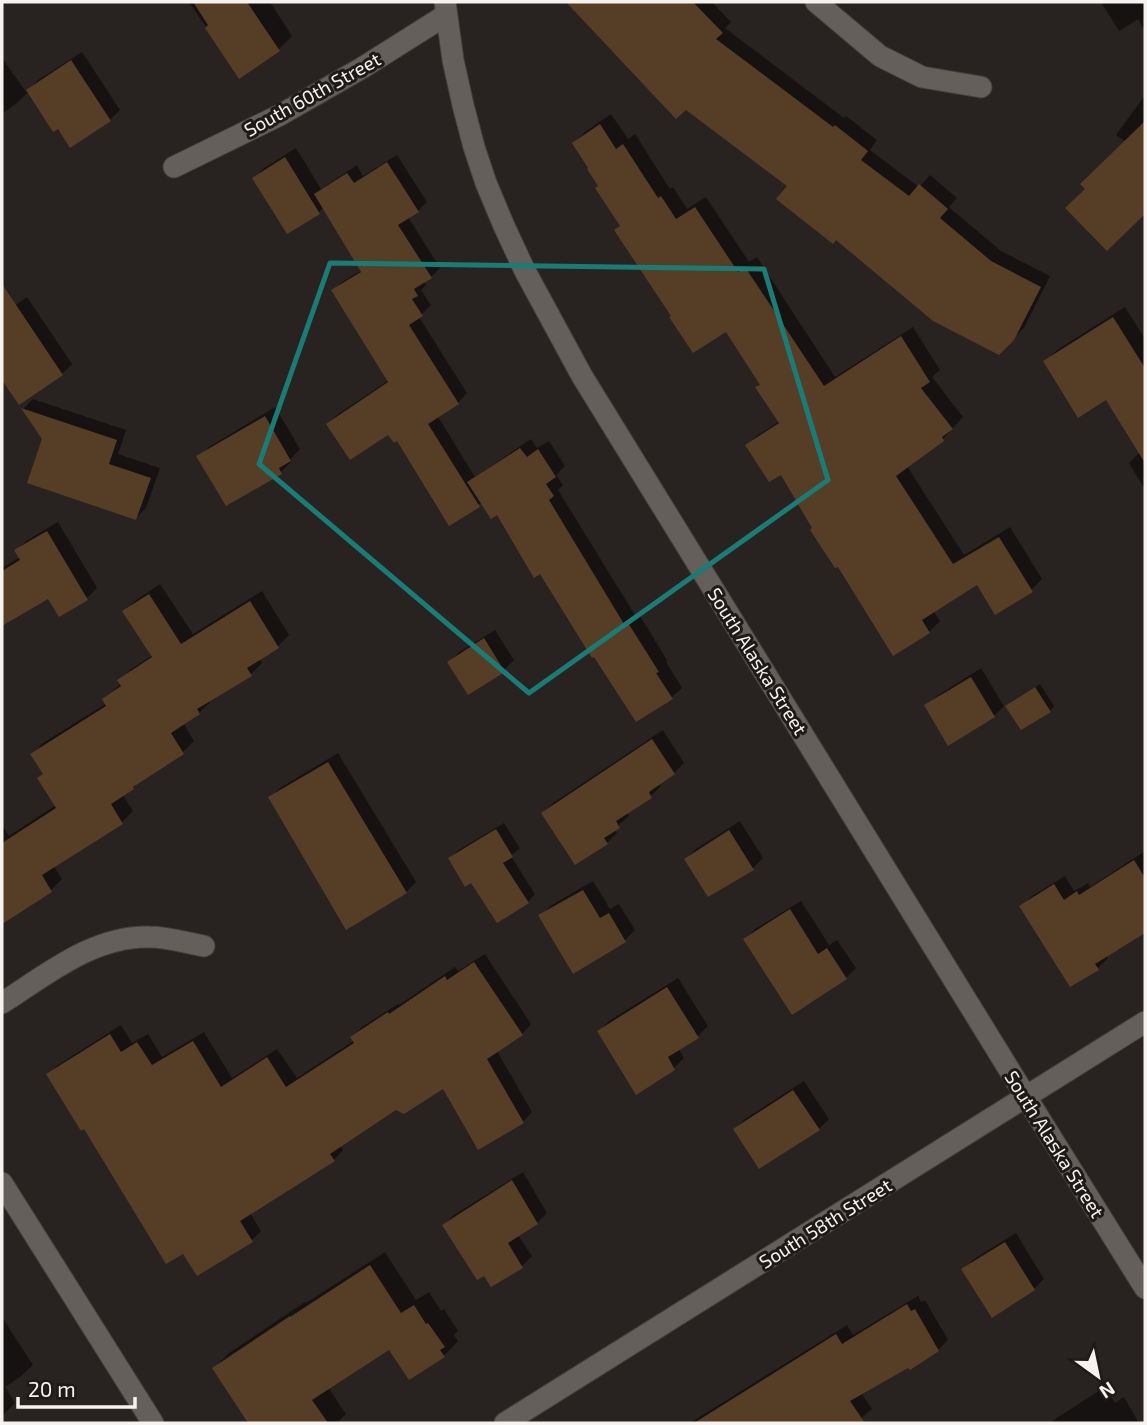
<svg xmlns="http://www.w3.org/2000/svg" width="1147" height="1425" font-family="'Exo 2',sans-serif">
	<style>
		.shadow { fill: #0007 }
		.building { fill: #563e26 }
		.lines { fill: none; stroke-linecap: round; stroke-linejoin: round }
		.street-casing { stroke: #433f3d; stroke-width: 23 }
		.secondary-casing { stroke: #433f3d; stroke-width: 23 }
		.street { stroke: #645f5b; stroke-width: 21 }
		.secondary { stroke: #645f5b; stroke-width: 21 }
		.marked { fill: none; stroke: #1a7c74; stroke-width: 5; stroke-linejoin: round }
		.labels { text-anchor: middle; dominant-baseline: central; stroke-width: 6; stroke-linejoin: round; paint-order: stroke }
		.street-label { font-size: 19px; fill: #f5f2f0; stroke: #1e1a17 }
	</style>
	<rect width="100%" height="100%" fill="#282320"/>
	<!-- shadow -->
	<path class="shadow" d="M189,2H270L292,36L278,50L239,76Z
		M595,2H712L731,22L725,28L844,118L846,116L877,140L870,150L919,187L930,175L957,198L949,207L1001,251L1050,276L1024,328L998,353L789,185L582,16Z
		M1101,2H1145V31L1138,19L1119,31Z
		M82,52L120,110L110,120L29,91L17,103L2,114V58L26,92L38,80Z
		M1145,95V211L1107,249L1087,189L1126,142L1116,135Z
		M611,114L628,139L635,134L670,189L673,187L687,209L706,197L749,262L757,257L835,377L913,327L940,370L932,377L963,417L943,439L907,466L964,555L1010,527L1042,579L1031,590L978,583L933,610L940,621L929,632L814,528L781,473L747,446L758,435L780,421L762,384L726,330L673,316L600,186L574,143L585,132Z
		M296,148L321,189L357,165L363,176L397,155L427,202L418,211L408,217L440,268L431,277L424,282L426,285L421,290L431,305L419,317L467,393L458,403L437,415L475,477L531,439L537,448L549,441L565,466L556,475L563,485L558,490L635,615L637,614L640,616L667,660L666,662L682,688L671,698L540,572L498,512L482,502L478,505L389,432L328,424L337,415L389,380L333,291L342,282L362,270L324,207L319,212L287,231L254,178L264,168Z
		M27,297L72,364L62,374L19,403L4,380L2,381V315Z
		M1125,307L1145,339L1144,488L1129,463L1140,452L1107,398L1045,362L1057,350Z
		M33,399L126,430L118,454L160,468L146,508L136,518L44,439L23,409Z
		M275,407L300,449L290,460L291,462L281,472L199,457L209,447Z
		M58,522L97,588L87,598L49,597L2,624V568L20,557L16,551L26,541Z
		M160,584L193,634L262,591L289,635L278,646L259,658L262,663L251,674L209,700L210,702L199,713L183,723L194,741L183,752L142,779L133,788L123,795L133,811L122,822L53,865L62,879L51,890L2,922V825L9,836L56,805L44,773L32,755L43,743L107,703L104,699L122,683L120,680L131,669L153,655L124,611L136,600Z
		M495,630L514,660L504,670L469,693L449,662L459,652Z
		M981,668L1004,706L994,716L949,744L927,706L937,696Z
		M1040,684L1054,706L1050,711L1008,706L1012,701Z
		M663,730L684,763L674,773L659,783L661,786L651,796L626,812L629,816L614,829L617,833L607,843L543,813L553,803Z
		M338,753L416,882L406,892L270,798L280,788Z
		M740,821L763,858L753,868L709,894L686,859L696,849Z
		M504,823L520,848L511,856L535,894L528,902L472,881L450,859L457,851Z
		M1145,851V930L1105,955L1108,958L1098,968L1022,906L1032,896L1065,876L1074,891L1088,883L1090,887Z
		M593,881L610,909L619,904L635,930L625,940L540,916L550,906Z
		M801,901L829,945L837,940L856,968L846,978L745,939L755,929Z
		M485,954L531,1024L522,1034L497,1051L532,1112L523,1122L444,1086L396,1109L340,1145L343,1150L334,1160L250,1213L261,1231L252,1240L184,1251L85,1127L48,1074L58,1065L121,1025L132,1043L148,1034L162,1057L204,1032L232,1078L277,1049L297,1078L355,1040L352,1037L362,1027L398,1004L399,1005L455,967L458,971Z
		M678,978L708,1026L698,1036L678,1048L684,1058L674,1068L636,1092L599,1031L609,1021Z
		M804,1081L829,1119L819,1129H735L745,1119Z
		M523,1172L547,1213L537,1223L518,1235L532,1256L522,1266L444,1225L454,1215Z
		M1016,1233L1044,1279L1034,1289L964,1269L974,1259Z
		M385,1252L416,1300L429,1292L441,1311L444,1309L458,1331L454,1335L458,1341L444,1356L390,1348L328,1387L346,1414L337,1423H250L214,1368L229,1353L305,1302L306,1303Z
		M918,1296L921,1302L925,1300L948,1340L938,1350L861,1393L872,1409L855,1423H815L807,1410L786,1423H690L847,1325L853,1335Z
		M2,1317L33,1365L20,1377L5,1387L15,1403L2,1416Z
		M1105,1387L1115,1403L1124,1397L1139,1423H1049Z"/>
	<!-- building -->
	<path class="building" d="M193,2H247L280,51L239,79L205,28L208,25Z
		M566,2H693L723,33L716,39L833,127L835,125L868,151L861,160L909,196L919,184L948,209L940,218L991,261L1041,287L1014,340L999,355L933,321L836,240L833,244L776,199L787,186L686,110L676,119Z
		M71,60L111,121L70,148L58,129L53,132L26,90Z
		M1145,121V214L1107,251L1065,208L1085,189L1080,184Z
		M600,124L616,149L623,144L658,198L661,196L676,219L695,207L738,272L745,267L824,386L901,336L930,382L921,388L953,429L942,437L944,441L896,476L953,564L999,537L1033,592L995,615L977,585L922,620L930,633L893,656L838,567L835,568L810,530L812,528L781,475L769,482L745,445L779,423L755,387L760,385L726,332L693,353L669,317L671,316L614,230L620,226L595,188L598,186L587,169L588,168L572,143Z
		M285,157L320,214L287,234L252,178Z
		M387,162L419,212L398,225L432,278L414,289L418,296L412,299L423,316L409,325L459,404L428,424L480,507L449,526L397,441L394,443L388,435L350,460L326,424L388,382L331,290L361,272L314,194L347,173L354,183Z
		M2,284L63,375L19,405L2,380Z
		M1113,317L1145,368V463L1106,400L1078,418L1043,361Z
		M21,408L117,440L109,464L151,478L136,520L27,483L42,439Z
		M265,416L291,461L279,468L282,474L226,506L196,456Z
		M520,448L527,457L538,449L556,477L546,484L554,496L549,500L624,624L627,623L630,626L659,672L656,673L673,699L636,722L594,657L592,658L540,574L534,578L497,515L491,519L467,482Z
		M47,531L88,600L59,617L48,599L2,626V571L20,560L14,550Z
		M149,594L181,644L250,601L279,648L247,668L252,676L197,709L200,714L171,733L184,754L133,787L134,789L111,804L123,824L42,875L52,892L2,924V843L56,808L37,778L43,774L30,754L106,706L102,699L121,686L117,680L152,657L122,611Z
		M484,638L505,672L468,695L447,662Z
		M971,677L995,717L948,746L924,705Z
		M1035,687L1051,712L1021,730L1005,706Z
		M652,739L675,774L649,792L652,798L616,821L620,828L604,838L608,844L575,865L541,813Z
		M328,762L407,893L346,930L268,797Z
		M496,829L513,857L503,863L529,903L497,923L471,883L465,887L448,858Z
		M729,830L754,870L708,897L684,859Z
		M1134,860L1145,878V933L1095,964L1099,970L1070,987L1019,906L1054,884L1064,900L1077,891L1079,895Z
		M583,890L600,918L609,913L626,942L573,974L538,915Z
		M790,909L818,954L827,948L847,979L792,1015L743,939Z
		M474,962L523,1035L487,1059L524,1123L478,1150L443,1089L404,1114L396,1110L330,1154L335,1161L240,1221L253,1242L197,1276L183,1254L166,1264L84,1129L81,1131L46,1074L110,1034L121,1052L137,1042L152,1065L193,1041L221,1087L267,1057L286,1087L354,1043L350,1037L388,1012L389,1014L445,976L447,980Z
		M667,987L699,1038L668,1057L675,1070L636,1095L597,1031Z
		M793,1090L820,1130L759,1169L733,1129Z
		M512,1180L538,1224L508,1243L523,1268L491,1287L484,1276L477,1280L442,1225Z
		M1005,1242L1035,1290L992,1318L961,1269Z
		M370,1265L401,1313L414,1305L426,1324L428,1323L445,1347L440,1350L445,1357L409,1380L389,1350L312,1400L328,1423H248L212,1368L290,1316V1317Z
		M907,1304L911,1311L915,1309L939,1351L910,1370L908,1368L850,1401L865,1423H694L836,1334L842,1344Z"/>
	<g class="lines">
		<!-- street casing -->
		<g class="street-casing">
			<path id="street" d="M816,2L880,56L922,77L981,87
				M174,167L280,115L362,68L446,15
				M2,1003C46,975 94,935 150,937C168,937 186,943 204,946
				M2,1183L153,1423
				M505,1423L1145,1022"/>
		</g>
		<!-- secondary casing -->
		<g class="secondary-casing">
			<path id="secondary" d="M445,2L453,60L463,105L474,147L486,183L504,226L525,271L582,376L1026,1097L1145,1288"/>
		</g>
		<!-- street -->
		<use href="#street" class="street"/>
		<!-- secondary -->
		<use href="#secondary" class="secondary"/>
	</g>
	<!-- marked area -->
	<path class="marked" d="M330,263L764,269L828,480L529,693L259,464Z"/>
	<g class="labels">
		<!-- street labels -->
		<g class="street-label">
			<text transform="translate(312 94) rotate(-29)">South 60th Street</text>
			<text transform="translate(758 661) rotate(58)">South Alaska Street</text>
			<text transform="translate(1055 1144) rotate(58)">South Alaska Street</text>
			<text transform="translate(825 1223) rotate(-32)">South 58th Street</text>
		</g>
	</g>
	<!-- border -->
	<rect width="1147" height="1425" fill="none" stroke="#f5f2f0" stroke-width="7"/>
	<!-- north arrow -->
	<g transform="translate(1098 1376) rotate(147)" stroke="#1e1a17" stroke-width="5" paint-order="stroke">
	<path d="M0-5L12 26L0 18L-12 26Z" fill="#f5f2f0"/>
	<text y="-10" font-size="19" font-weight="bold" text-anchor="middle" fill="#f5f2f0">N</text>
	</g>
	<!-- scale -->
	<path d="M18 1397v10h117v-10" fill="none" stroke="#f5f2f0" stroke-width="3.5"/>
	<text x="28" y="1397" font-size="21" fill="#f5f2f0" stroke="#1e1a17" stroke-width="5" paint-order="stroke">20 m</text>
</svg>
